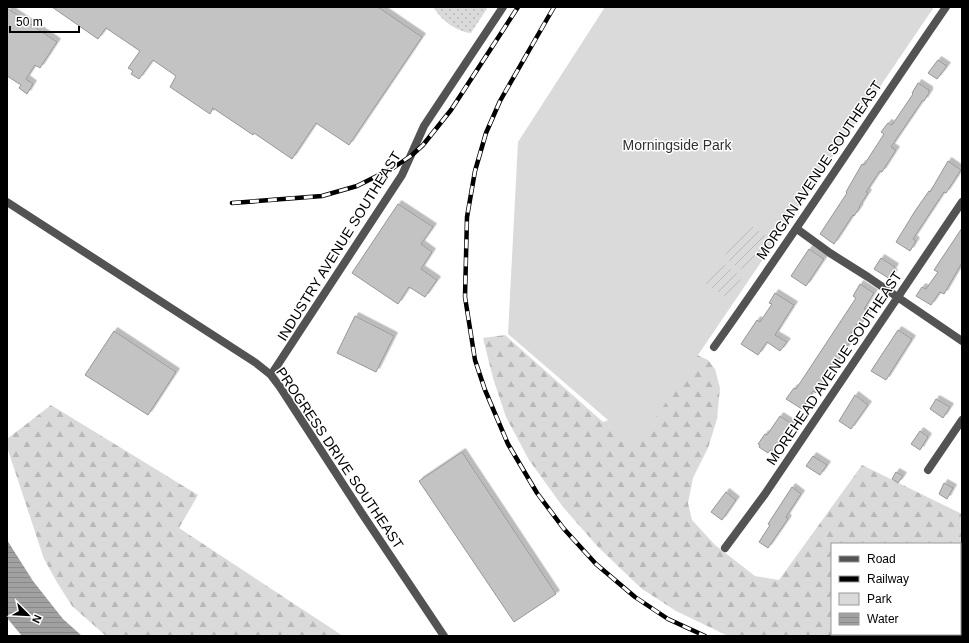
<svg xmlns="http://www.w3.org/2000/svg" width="969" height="643" font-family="Arial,sans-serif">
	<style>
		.grass { fill: url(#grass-dots) }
		.forest { fill: url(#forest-firs); fill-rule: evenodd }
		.park { fill: #dadada }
		.garden { fill: url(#garden-furrows) }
		.water { fill: url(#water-rules) }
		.building { fill: #c3c3c3; stroke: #979797; filter: url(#shadow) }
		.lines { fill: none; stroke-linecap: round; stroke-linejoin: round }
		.minor { stroke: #535353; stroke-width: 8 }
		.rail-casing { stroke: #000; stroke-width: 4.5 }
		.rail { stroke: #fff; stroke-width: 3; stroke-dasharray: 9; stroke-linecap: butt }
		.labels { text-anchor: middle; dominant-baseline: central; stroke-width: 3; stroke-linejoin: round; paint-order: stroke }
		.park-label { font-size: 14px; fill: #313131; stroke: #fff }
		.street-label { font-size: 14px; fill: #000; stroke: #fff }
	</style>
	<defs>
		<pattern id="grass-dots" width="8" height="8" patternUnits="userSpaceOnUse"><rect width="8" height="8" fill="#dadada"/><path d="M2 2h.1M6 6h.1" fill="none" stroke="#b9b9b9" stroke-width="1.8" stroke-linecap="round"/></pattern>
		<pattern id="forest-firs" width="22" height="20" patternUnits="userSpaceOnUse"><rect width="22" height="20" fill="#dadada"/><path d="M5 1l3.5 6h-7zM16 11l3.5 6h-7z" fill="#b9b9b9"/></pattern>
		<pattern id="garden-furrows" width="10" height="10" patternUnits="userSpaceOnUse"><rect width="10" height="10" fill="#dadada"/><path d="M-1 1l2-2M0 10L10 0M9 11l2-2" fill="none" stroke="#b9b9b9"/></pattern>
		<pattern id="water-rules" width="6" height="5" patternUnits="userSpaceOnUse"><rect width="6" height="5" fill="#a1a1a1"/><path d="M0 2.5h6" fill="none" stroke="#898989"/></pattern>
		<filter id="shadow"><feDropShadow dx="3.5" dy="-3.5" stdDeviation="0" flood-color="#0004"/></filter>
	</defs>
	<rect width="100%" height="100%" fill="#fff"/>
	<!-- grass -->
	<path class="grass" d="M435,7H488L471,33C457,32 441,20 434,8Z"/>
	<!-- forest -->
	<path class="forest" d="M505,335L603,422L622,415L693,353L708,360L715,369L720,388L717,419L708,448L693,478L688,503L692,520L715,545L755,576L779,580L862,465L962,514V636H728L676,611L642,589L598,547L563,507L529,460L506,417L493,378L483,338ZM832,544H960V634H832Z
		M51,405L198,495L179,528L343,636H106L72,606L58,584L44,559L7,447V439Z"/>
	<!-- park -->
	<path class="park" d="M605,7H934L637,445L508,334L518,142Z"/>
	<!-- garden -->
	<path class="garden" d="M747,223L769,238L745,272L724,257Z
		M720,262L742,277L728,299L706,284Z"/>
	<!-- water -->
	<path class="water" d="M7,540L33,581L63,619L82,636H22L7,618Z"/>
	<!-- building -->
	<path class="building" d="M52,7H378L422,37L349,145L316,123L292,159L254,133L253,135L213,108L210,114L170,87L176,76L153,60L139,79L131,74L133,71L128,68L140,51L106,28L98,39Z
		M7,8L57,42L40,68L35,65L26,79L33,84L27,94L19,88L21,85L7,76Z
		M938,60L947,66L937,79L928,73Z
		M918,83L929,90V93L924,101L923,100L891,147L896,150L882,172L880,171L866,192L868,193L859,207H860L854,216L853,215L834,244L820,234L847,193L846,192L862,164L864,165L884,134L881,132L888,123L892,125L913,94L912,93Z
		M948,161L961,170L946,193L944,192L913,239L916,241L910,251L896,242L915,211L929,191L930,192Z
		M398,204L433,227L421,244L432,252L421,269L437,280L425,297L409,287L398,304L352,273Z
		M962,228V263L944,294L940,292L931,305L916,296L922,287L926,289L938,272L934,270Z
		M809,249L824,259L806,286L791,276Z
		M881,258L895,267L892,272L894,273L890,279L874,269Z
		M860,284L874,293L864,309L869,312L862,323L859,321L848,338L851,340L845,350L816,393L813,391L802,409L786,399L794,388L796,389L856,298L853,296Z
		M775,293L794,305L775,335L787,342L780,351L767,342L758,355L741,344L757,320L760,322L772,304L769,303Z
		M355,316L394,336L376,372L337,353Z
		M898,330L912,339L886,380L871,371Z
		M114,331L176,372L148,415L85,375Z
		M855,395L868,405L851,429L839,421Z
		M936,399L950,407L943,418L930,409Z
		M780,416L792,424L772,451L770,450L768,453L759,447L760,445L758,444L765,434L767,435Z
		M920,431L928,437L920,450L911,444Z
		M462,452L556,594L514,622L419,481Z
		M813,456L827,465L820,475L806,466Z
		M896,472L903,476L898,483L892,479Z
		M944,483L953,488L947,499L939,494Z
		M792,487L801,494L786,517L788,519L768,548L759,542L770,525L768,524Z
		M726,492L736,500L722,520L711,512Z"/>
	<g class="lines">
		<!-- minor -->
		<path class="minor" d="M7,202L256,363L271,375L280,387L361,512L444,636
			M797,229L830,253L868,277L962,341
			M714,347C794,235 868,120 946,7
			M271,375L402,175L424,126L503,7
			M928,470L962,420
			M725,548L765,494L962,202"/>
		<!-- rail casing -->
		<g class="rail-casing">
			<path id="rail" d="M554,7L500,101L486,133L475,171L467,217L465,297L475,360L485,390L508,444L537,493L564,529L596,564L635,597L668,619L705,636
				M232,203L322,196L357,186L393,168L412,155L423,145L451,110L518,7"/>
		</g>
		<!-- rail -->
		<use href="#rail" class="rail"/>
	</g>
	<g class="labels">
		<!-- park labels -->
		<g class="park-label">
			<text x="677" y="145">Morningside Park</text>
		</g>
		<!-- street labels -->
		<g class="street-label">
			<text transform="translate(819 170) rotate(-56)">MORGAN AVENUE SOUTHEAST</text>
			<text transform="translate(339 246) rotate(-58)">INDUSTRY AVENUE SOUTHEAST</text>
			<text transform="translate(834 368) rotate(-56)">MOREHEAD AVENUE SOUTHEAST</text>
			<text transform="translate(340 458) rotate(56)">PROGRESS DRIVE SOUTHEAST</text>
		</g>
	</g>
	<!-- border -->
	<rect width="969" height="643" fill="none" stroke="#000000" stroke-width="16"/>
	<!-- legend -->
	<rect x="831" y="543" width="130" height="92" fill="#ffffff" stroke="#999999"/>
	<rect x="839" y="556" width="20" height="6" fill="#535353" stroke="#999999"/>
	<text x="867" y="563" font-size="12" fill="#000000">Road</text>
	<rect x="839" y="576" width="20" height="6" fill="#000000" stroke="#999999"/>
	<text x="867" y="583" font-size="12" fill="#000000">Railway</text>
	<rect x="839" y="593" width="20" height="12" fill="#dadada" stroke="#999999"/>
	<text x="867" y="603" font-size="12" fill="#000000">Park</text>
	<rect x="839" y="613" width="20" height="12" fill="url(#water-rules)" stroke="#999999"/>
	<text x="867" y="623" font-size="12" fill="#000000">Water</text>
	<!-- north arrow -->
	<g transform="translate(28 615) rotate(114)" stroke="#ffffff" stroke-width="3" paint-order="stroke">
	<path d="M0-3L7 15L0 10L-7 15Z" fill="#000000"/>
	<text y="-6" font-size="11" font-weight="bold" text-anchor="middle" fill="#000000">N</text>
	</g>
	<!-- scale -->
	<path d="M10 26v6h69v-6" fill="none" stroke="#000000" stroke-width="2"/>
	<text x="16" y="26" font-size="12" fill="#000000" stroke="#ffffff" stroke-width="3" paint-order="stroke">50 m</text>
</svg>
